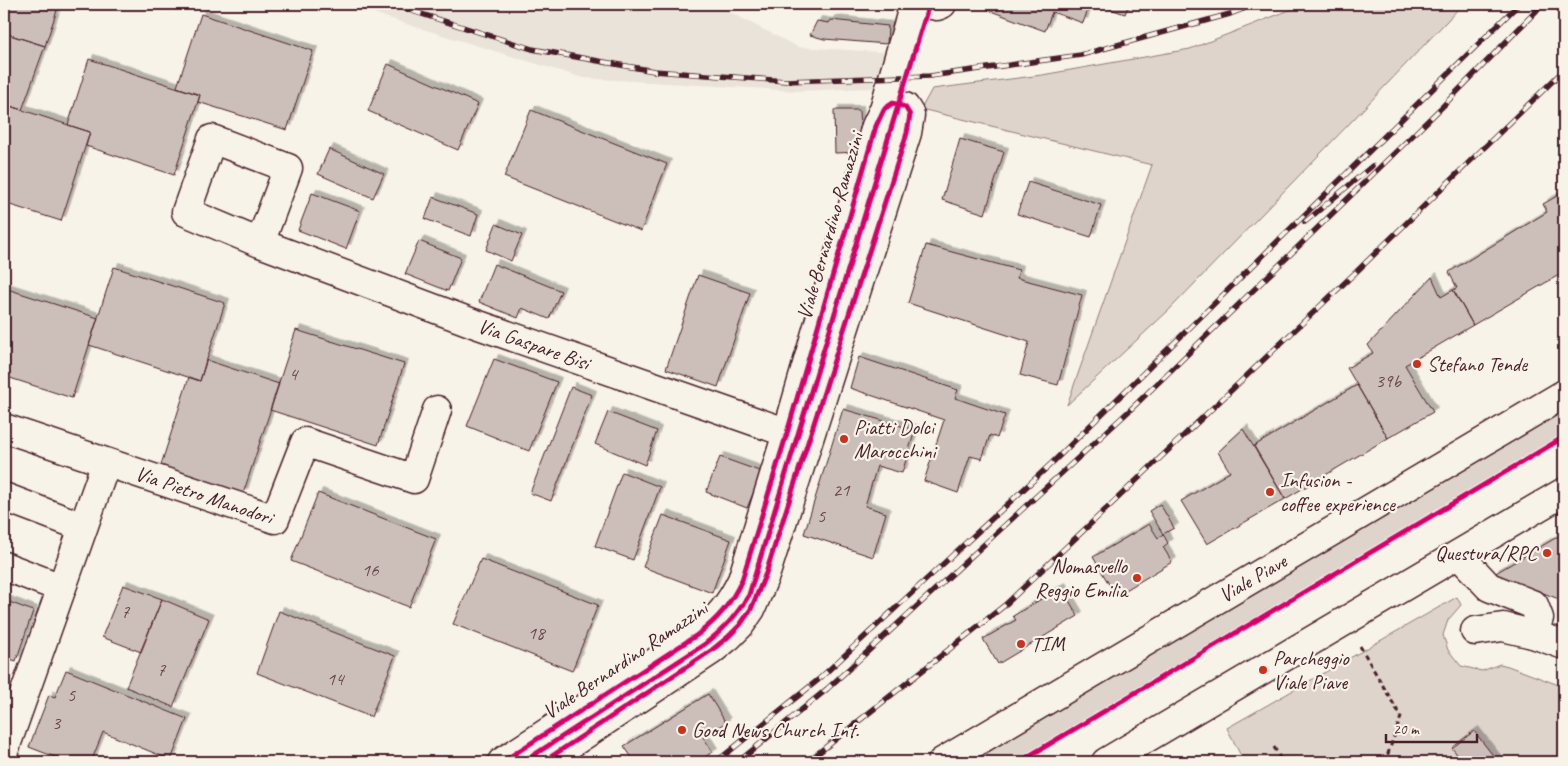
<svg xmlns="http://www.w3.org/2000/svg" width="1568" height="766" font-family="Caveat,sans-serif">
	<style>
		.built { fill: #eae3da }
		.green { fill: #ded4cc; stroke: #947a7c }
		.building { fill: #ccbfb9; stroke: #4a1f2b; filter: url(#shadow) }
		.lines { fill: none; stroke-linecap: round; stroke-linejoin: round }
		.minor-casing { stroke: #4a1f2b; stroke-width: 31 }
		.major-casing { stroke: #4a1f2b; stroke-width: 31 }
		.path { stroke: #4a1f2b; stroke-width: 3; stroke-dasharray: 5 4; stroke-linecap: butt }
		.minor { stroke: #f7f3e8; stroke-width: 28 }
		.major { stroke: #f7f3e8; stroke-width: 28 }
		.rail-casing { stroke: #4a1f2b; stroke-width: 5.5 }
		.rail { stroke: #f7f3e8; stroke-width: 4; stroke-dasharray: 11; stroke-linecap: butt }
		.cycleway-casing { stroke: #f7f3e8; stroke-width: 8 }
		.cycleway { stroke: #d6006c; stroke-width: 5 }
		.poi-dot { fill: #c8321e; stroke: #f7f3e8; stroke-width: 2 }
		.labels { text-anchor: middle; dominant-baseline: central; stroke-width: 4.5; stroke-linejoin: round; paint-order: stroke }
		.number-label { font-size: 19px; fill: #6a474e }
		.street-label { font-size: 21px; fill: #4a1f2b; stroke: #f7f3e8 }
		.poi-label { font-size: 21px; fill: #4a1f2b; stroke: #f7f3e8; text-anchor: start }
	</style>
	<defs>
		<filter id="shadow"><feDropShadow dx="4.5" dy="-4.5" stdDeviation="0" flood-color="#0004"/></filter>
	</defs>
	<rect width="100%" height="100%" fill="#f7f3e8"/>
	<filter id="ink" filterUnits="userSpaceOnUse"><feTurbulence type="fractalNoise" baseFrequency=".02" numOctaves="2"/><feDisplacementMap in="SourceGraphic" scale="10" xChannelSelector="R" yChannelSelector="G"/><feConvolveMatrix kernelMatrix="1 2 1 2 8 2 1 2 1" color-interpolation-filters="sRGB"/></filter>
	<g filter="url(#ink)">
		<!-- built -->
		<path class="built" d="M348,4H714L798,47L897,53L896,87L797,91L583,78L406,24Z"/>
		<!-- green -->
		<path class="green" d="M1305,4H1463L1350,123L1169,310L1067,405L1152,165L921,109L932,89L1042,75L1190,49Z
			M1564,405V433L1012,762H964Z
			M1457,597L1461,605L1448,620L1443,635L1448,650L1461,666L1482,671L1500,664L1508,666L1564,687V762H1244L1227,728Z"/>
		<!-- building -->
		<path class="building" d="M4,4H59L45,46L4,33Z
			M822,4H836L833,10Z
			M990,4H1090L1083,23L1052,12L1045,31L988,10Z
			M1096,4H1129L1125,14Z
			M201,14L313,51L287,130L198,102L200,95L177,87Z
			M831,20L888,26L887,44L824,39L810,35L817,21L829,23Z
			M4,33L45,46L22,110L4,104Z
			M89,59L200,95L174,175L86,146L90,132L68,125Z
			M388,64L478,104L458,150L368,111Z
			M4,104L90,132L61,221L4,203Z
			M531,110L667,164L641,231L504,177Z
			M834,110H859L861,152L835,153Z
			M960,139L1004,152L985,214L942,200Z
			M329,149L384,174L373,198L318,174Z
			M1028,182L1101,205L1091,237L1017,214Z
			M1564,192V272L1473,325L1454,291L1453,290L1457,288L1449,272L1547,212L1543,204Z
			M312,193L360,211L346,249L298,230Z
			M433,197L478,214L471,236L425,219Z
			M496,224L522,235L511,261L486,250Z
			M419,241L461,258L448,291L405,274Z
			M926,245L1019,270L1017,278L1082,295L1058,385L1020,375L1029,342L908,303Z
			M494,264L561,291L549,319L522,308L518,318L479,302Z
			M114,267L225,303L200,381L89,345Z
			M698,275L750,293L718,387L666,369Z
			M1432,277L1441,297L1453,290L1473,325L1405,365L1433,412L1388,438L1347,368L1373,353L1368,345Z
			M4,288L98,318L72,398L4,376Z
			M296,330L404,364L378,445L270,410Z
			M859,357L958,390L955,398L1005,415L997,438L990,435L982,459L970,456L958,493L924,481L944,420L850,388Z
			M494,359L557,382L529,451L467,426Z
			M206,360L279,384L243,494L160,468L189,377L200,381Z
			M1357,385L1388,438L1285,499L1254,446Z
			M571,387L592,395L551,501L530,493Z
			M843,409L915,430L902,473L877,466L865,506L886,513L873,557L804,534Z
			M608,412L657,431L645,465L595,444Z
			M1243,429L1285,499L1207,544L1181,501L1230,472L1218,452Z
			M720,457L762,472L747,508L706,492Z
			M622,472L660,487L633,560L595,546Z
			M318,493L436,539L409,607L291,561Z
			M1160,504L1174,528L1163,534L1149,511Z
			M663,515L731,540L712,593L643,567Z
			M1149,524L1158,538L1163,534L1168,543L1163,547L1172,562L1116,596L1093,557Z
			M1564,533V601L1494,574Z
			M481,559L598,605L572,671L453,624Z
			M123,585L162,599L141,652L102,637Z
			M1061,587L1078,616L998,664L983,639L1016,620L1013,616Z
			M162,599L209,619L173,707L126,687Z
			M4,600L33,611L16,661L4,657Z
			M279,611L395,656L371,717L257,673Z
			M66,670L187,719L171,760L103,732L91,762H68L29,747L49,695L55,697Z
			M708,694L726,723L703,737L713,752L696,762H635L624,746Z
			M1474,731L1498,762H1463L1452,748Z"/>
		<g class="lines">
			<!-- minor casing -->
			<g class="minor-casing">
				<g id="minor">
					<path d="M928,4L937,6L942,4"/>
					<path d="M884,109L914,4"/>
					<path id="s1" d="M260,243L288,168L212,139L186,212L260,243L473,323L805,439"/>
					<path id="s2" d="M4,428L275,519L305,442L414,479L437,410"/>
					<path d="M4,497L83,527"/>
					<path d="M1459,555L1489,587L1534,605L1539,618L1533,634"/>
					<path d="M4,566L61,588"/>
					<path d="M1475,631L1503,627L1533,634L1564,645"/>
					<path d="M4,751L106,463"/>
					<path d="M502,762L697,635C718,619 730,605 742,580L787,433L876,126L884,109L893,103L905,107L910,115L907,133L766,573L751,609L740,625L728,637L712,650L543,762"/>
					<path d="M1106,762L1564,492"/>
				</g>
			</g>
			<!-- major casing -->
			<g class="major-casing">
				<g id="major">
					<path id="s3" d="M942,762L1564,394"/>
				</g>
			</g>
			<!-- path -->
			<path class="path" d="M1360,646L1401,717L1385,762
				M1274,747L1282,762"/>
			<!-- minor -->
			<use href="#minor" class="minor"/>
			<!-- major -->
			<use href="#major" class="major"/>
			<!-- rail casing -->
			<g class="rail-casing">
				<path id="rail" d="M390,4L532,49L654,71L786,81L930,76L1081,55L1230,14L1256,4
					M1305,222L1372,166
					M716,762L818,680L1053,462L1519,4
					M738,762L827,689L1129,411L1443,106L1543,4
					M807,762L1005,605L1355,273L1564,70"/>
			</g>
			<!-- rail -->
			<use href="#rail" class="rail"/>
			<!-- cycleway casing -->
			<g class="cycleway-casing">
				<path id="cycleway" d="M502,762L697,635C718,619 730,605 742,580L787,433L876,126L884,109L893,103L905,107L910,115L907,133L766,573L751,609L740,625L728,637L712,650L543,762
					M523,762L705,644C725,628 736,616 749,595L929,4
					M1019,762L1564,437"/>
			</g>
			<!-- cycleway -->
			<use href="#cycleway" class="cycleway"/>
		</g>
	</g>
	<!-- markers -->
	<g class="poi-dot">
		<circle cx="1417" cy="364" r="5"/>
		<circle cx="844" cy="439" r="5"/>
		<circle cx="1270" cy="492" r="5"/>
		<circle cx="1547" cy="553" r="5"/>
		<circle cx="1137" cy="578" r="5"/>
		<circle cx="1021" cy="644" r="5"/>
		<circle cx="1263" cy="670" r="5"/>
		<circle cx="682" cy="730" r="5"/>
	</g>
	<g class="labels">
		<!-- number labels -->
		<g class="number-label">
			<text x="293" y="374">4</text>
			<text x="1388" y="381">39b</text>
			<text x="841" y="490">21</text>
			<text x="821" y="516">5</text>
			<text x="370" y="570">16</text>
			<text x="125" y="612">7</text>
			<text x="536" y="633">18</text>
			<text x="161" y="670">7</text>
			<text x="335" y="679">14</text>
			<text x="71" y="695">5</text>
			<text x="56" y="723">3</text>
		</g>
		<!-- street labels -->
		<g class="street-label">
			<text transform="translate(830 226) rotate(-74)">Viale Bernardino Ramazzini</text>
			<text stroke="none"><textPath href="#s1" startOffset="611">Via Gaspare Bisi</textPath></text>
			<text stroke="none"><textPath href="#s2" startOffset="211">Via Pietro Manodori</textPath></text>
			<text stroke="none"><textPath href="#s3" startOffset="361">Viale Piave</textPath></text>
			<text transform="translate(625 660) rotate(-34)">Viale Bernardino Ramazzini</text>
		</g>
		<!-- poi labels -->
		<g class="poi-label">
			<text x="1427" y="364">Stefano Tende</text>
			<text x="854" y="427">Piatti Dolci<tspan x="854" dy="24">Marocchini</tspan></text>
			<text x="1280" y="480">Infusion -<tspan x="1280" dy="24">coffee experience</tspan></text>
			<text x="1537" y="553" text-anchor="end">Questura/RPC</text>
			<text x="1127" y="566" text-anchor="end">Nomasvello<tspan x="1127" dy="24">Reggio Emilia</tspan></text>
			<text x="1031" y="644">TIM</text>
			<text x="1273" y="658">Parcheggio<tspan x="1273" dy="24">Viale Piave</tspan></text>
			<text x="692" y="730">Good News Church Int.</text>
		</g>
	</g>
	<!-- margin -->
	<rect width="1568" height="766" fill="none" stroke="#f7f3e8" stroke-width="20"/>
	<rect x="10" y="10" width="1548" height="746" fill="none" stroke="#4a1f2b" stroke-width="2" filter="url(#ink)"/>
	<!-- scale -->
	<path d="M1386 734v8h91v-8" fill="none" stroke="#4a1f2b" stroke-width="2.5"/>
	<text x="1393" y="734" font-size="15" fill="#4a1f2b" stroke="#f7f3e8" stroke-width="4" paint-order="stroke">20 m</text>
</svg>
